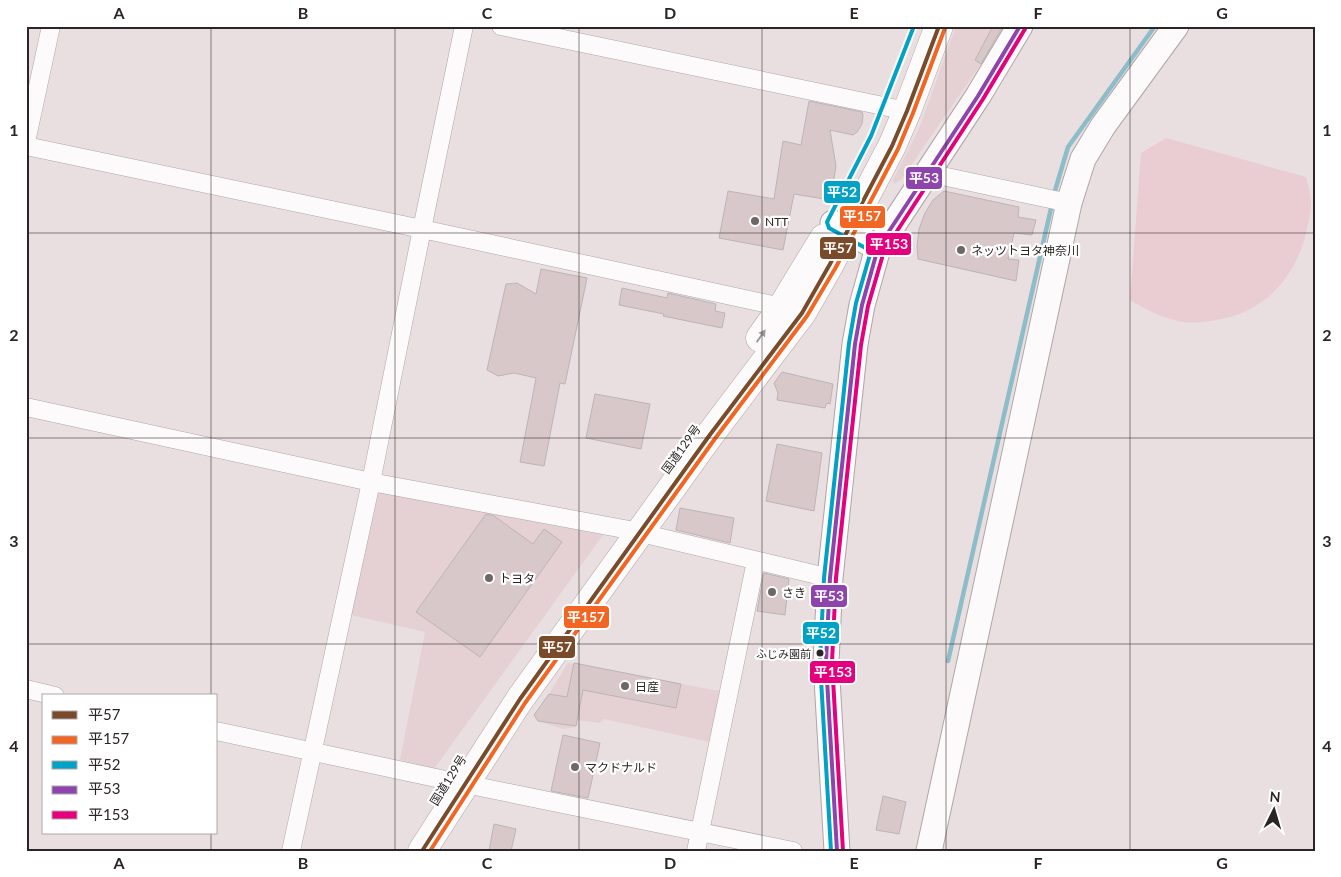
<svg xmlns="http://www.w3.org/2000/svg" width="1341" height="877" font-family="Lato,'Noto Sans JP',sans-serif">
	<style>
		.built { fill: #e5d1d3 }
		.green { fill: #e9cdd2 }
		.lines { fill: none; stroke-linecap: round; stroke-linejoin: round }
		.stream { stroke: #8dbdc8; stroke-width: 4.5 }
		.building { fill: #d8c8ca; stroke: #bcb4b5 }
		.street-casing { stroke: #aea6a7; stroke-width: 19 }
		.secondary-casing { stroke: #aea6a7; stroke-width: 27 }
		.highway-casing { stroke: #aea6a7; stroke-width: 29 }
		.street { stroke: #fcfafa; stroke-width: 18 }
		.secondary { stroke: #fcfafa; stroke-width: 25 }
		.highway { stroke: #fcfafa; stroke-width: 28 }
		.bus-1-casing { stroke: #fff; stroke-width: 8 }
		.bus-2-casing { stroke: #fff; stroke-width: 8 }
		.bus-3-casing { stroke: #fff; stroke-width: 8 }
		.bus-4-casing { stroke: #fff; stroke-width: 8 }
		.bus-5-casing { stroke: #fff; stroke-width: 8 }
		.bus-1 { stroke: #7a4b2a; stroke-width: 4 }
		.bus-2 { stroke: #f26522; stroke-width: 4 }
		.bus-3 { stroke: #02a2c6; stroke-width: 4 }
		.bus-4 { stroke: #8e44ad; stroke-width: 4 }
		.bus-5 { stroke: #e5007d; stroke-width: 4 }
		.oneway { fill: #9e9a9b }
		.grid { fill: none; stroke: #2c2526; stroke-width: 1; stroke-opacity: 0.55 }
		.poi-dot { fill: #6e6667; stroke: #fff; stroke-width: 2 }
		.bus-dot { fill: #2c2526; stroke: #fff; stroke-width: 2 }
		.labels { text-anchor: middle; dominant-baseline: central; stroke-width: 4.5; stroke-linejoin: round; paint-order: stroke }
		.bus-label { font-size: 11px; fill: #2c2526; stroke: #fff; text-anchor: end }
		.poi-label { font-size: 12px; fill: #2c2526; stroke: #fff; text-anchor: start }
		.street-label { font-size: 12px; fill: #2c2526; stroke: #fff }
		.line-badge { stroke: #fff; stroke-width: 2 }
		.badge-label { font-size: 14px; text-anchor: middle; font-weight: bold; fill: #fff }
		.neatline { fill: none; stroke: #2c2526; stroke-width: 2 }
		.grid-label { font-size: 16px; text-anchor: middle; font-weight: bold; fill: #2c2526 }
	</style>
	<rect width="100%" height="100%" fill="#eadfe0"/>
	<!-- built -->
	<path class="built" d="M956,26H1007L901,180L894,184L893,180L920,126Z
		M379,491L603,535L434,769L400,760L425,632L351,615Z
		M568,663L725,692L714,743L604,719L600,723L577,720L576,727L563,729L538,721L534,715L549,694Z"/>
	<!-- green -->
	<path class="green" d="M1166,138L1306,177C1308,185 1311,195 1311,203C1311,212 1309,221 1307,229C1297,276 1265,313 1216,320C1204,322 1191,324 1178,321C1160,317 1145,309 1130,300L1141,153Z"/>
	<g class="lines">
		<!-- stream -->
		<path class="stream" d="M1054,194L1068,147L1155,26
			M948,661L1052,204"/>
	</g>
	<!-- building -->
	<path class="building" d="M993,26H1003L981,64L975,60Z
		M809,101L862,112L863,115L862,124L857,132L853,135L830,130L836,166L833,184L824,199L794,194L783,250L719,238L728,191L774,199L783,141L801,145Z
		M944,191L1019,207L1018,217L1036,220L1032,235L1014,233L1008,259L1019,260L1016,281L918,259L917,247L919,229L925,213L933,200Z
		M541,269L587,278L565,384L560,383L544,466L520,462L536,378L514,373L498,376L487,370L506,284L517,283L536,294Z
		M622,288L667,298L668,293L716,304L715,311L725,313L722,328L663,316L664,314L619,305Z
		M782,372L833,384L830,404L827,403L825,408L777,400L778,393L774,383Z
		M595,394L650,404L641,449L586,438Z
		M777,444L822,453L814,511L766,501Z
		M680,508L734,518L730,543L676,530Z
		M486,514L494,516L533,544L544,529L562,542L480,657L416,612Z
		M764,573L789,579L785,615L757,611Z
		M574,663L681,684L676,708L583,690L576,726L538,721L534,715L549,694L567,697Z
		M563,735L600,743L588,798L551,791Z
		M883,796L906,802L899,834L876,830Z
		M494,824L516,829L511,851H489Z"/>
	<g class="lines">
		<!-- street casing -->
		<g class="street-casing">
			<path id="street" d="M501,26L907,111
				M26,142L51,26
				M26,146L422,229L782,307
				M928,173L1069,203
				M26,407L371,482L624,529L830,578
				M26,689L55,696
				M216,731L436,778L793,851
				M291,851L371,482L422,229L464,26
				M696,851L756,561"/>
		</g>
		<!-- secondary casing -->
		<g class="secondary-casing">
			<path id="secondary" d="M833,223L878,248
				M837,851L826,662L830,578L855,344L862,305L878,248L978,96L1020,26
				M929,851L1069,203L1083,159L1103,126L1176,26"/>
		</g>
		<!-- highway casing -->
		<g class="highway-casing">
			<path id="highway" d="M760,338L782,307L824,238
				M422,851L520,699L709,436L802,313L830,264L892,146L907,111L939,26"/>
		</g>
		<!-- street -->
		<use href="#street" class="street"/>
		<!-- secondary -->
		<use href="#secondary" class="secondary"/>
		<!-- highway -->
		<use href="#highway" class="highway"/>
		<!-- bus-1 casing -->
		<g class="bus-1-casing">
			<path id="bus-1" d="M422,851L520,699L709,436L802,313L830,264L892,146L907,111L939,26"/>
		</g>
		<!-- bus-2 casing -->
		<g class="bus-2-casing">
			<path id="bus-2" d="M430,851L525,703L714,440L807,316L836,267L898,149L913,113L945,28"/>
		</g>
		<!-- bus-3 casing -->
		<g class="bus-3-casing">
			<path id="bus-3" d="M831,851L820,662L824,578L849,343L856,303L871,251L829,228L827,222L871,136L914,26"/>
		</g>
		<!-- bus-4 casing -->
		<g class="bus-4-casing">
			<path id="bus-4" d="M837,851L826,662L830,578L855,344L862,305L878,248L978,96L1020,26"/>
		</g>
		<!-- bus-5 casing -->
		<g class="bus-5-casing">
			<path id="bus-5" d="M843,851L832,662L836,578L861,345L868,306L884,251L983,99L1025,29"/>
		</g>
		<!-- bus-1 -->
		<use href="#bus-1" class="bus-1"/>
		<!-- bus-2 -->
		<use href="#bus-2" class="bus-2"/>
		<!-- bus-3 -->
		<use href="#bus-3" class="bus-3"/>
		<!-- bus-4 -->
		<use href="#bus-4" class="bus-4"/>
		<!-- bus-5 -->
		<use href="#bus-5" class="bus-5"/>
	</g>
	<!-- one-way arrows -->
	<defs><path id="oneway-solid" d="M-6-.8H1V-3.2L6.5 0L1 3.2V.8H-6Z" transform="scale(1.25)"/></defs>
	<use class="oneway" href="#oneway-solid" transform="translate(761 336) rotate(-55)"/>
	<!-- grid -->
	<path class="grid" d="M211,26V696M395,26V851M579,26V851M762,26V851M946,26V851M1130,26V851M26,233H1315M26,438H1315M26,644H1315M211,833V851"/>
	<!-- markers -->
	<g class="poi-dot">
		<circle cx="755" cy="221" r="5"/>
		<circle cx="961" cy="250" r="5"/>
		<circle cx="489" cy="578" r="5"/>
		<circle cx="772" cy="592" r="5"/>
		<circle cx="625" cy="686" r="5"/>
		<circle cx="575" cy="767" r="5"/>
	</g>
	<circle class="bus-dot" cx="820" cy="653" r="4.5"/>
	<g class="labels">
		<!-- bus labels -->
		<g class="bus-label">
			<text x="811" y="653">ふじみ園前</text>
		</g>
		<!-- poi labels -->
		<g class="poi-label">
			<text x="765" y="221">NTT</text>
			<text x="971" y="250">ネッツトヨタ神奈川</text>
			<text x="499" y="578">トヨタ</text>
			<text x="782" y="592">さき</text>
			<text x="635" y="686">日産</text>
			<text x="585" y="767">マクドナルド</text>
		</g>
		<!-- street labels -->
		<g class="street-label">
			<text transform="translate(681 449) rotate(-54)">国道129号</text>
			<text transform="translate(448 780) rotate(-58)">国道129号</text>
		</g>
	</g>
	<g class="line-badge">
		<rect x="905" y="166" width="38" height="24" rx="5" fill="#8e44ad"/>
		<rect x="823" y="180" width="38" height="24" rx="5" fill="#02a2c6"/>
		<rect x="839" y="205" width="47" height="24" rx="5" fill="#f26522"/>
		<rect x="865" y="232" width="47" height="24" rx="5" fill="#e5007d"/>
		<rect x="819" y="236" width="38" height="24" rx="5" fill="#7a4b2a"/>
		<rect x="810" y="584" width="38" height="24" rx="5" fill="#8e44ad"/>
		<rect x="563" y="605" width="47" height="24" rx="5" fill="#f26522"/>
		<rect x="802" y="621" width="38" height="24" rx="5" fill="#02a2c6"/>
		<rect x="538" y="635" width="38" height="24" rx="5" fill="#7a4b2a"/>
		<rect x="809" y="660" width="47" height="24" rx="5" fill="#e5007d"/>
	</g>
	<g class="badge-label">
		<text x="924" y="183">平53</text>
		<text x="842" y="197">平52</text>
		<text x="862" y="221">平157</text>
		<text x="889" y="249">平153</text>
		<text x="838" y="253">平57</text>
		<text x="829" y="601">平53</text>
		<text x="586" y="622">平157</text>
		<text x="821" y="638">平52</text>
		<text x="557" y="652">平57</text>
		<text x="833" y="677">平153</text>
	</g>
	<!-- border -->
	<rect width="1341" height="877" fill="none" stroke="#ffffff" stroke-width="55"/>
	<!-- legend -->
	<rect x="42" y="694" width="175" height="140" fill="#ffffff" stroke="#aba8a8"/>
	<rect x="52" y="711" width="25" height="8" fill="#7a4b2a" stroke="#aba8a8"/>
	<text x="88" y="720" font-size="15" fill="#2c2526">平57</text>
	<rect x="52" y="736" width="25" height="8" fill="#f26522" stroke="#aba8a8"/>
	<text x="88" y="744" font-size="15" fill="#2c2526">平157</text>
	<rect x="52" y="761" width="25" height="8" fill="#02a2c6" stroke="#aba8a8"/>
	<text x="88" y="770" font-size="15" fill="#2c2526">平52</text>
	<rect x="52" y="786" width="25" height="8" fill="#8e44ad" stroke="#aba8a8"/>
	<text x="88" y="794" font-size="15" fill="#2c2526">平53</text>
	<rect x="52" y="811" width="25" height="8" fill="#e5007d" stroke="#aba8a8"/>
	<text x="88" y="820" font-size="15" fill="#2c2526">平153</text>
	<!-- north arrow -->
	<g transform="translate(1274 810) rotate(5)" stroke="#ffffff" stroke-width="4" paint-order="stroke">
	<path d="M0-4L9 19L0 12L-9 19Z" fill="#2c2526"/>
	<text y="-8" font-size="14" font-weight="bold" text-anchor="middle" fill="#2c2526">N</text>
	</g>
	<rect x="28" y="28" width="1286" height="822" class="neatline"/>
	<g class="grid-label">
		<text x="119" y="19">A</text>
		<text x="303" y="19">B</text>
		<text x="487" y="19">C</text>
		<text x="670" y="19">D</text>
		<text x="854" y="19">E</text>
		<text x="1038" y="19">F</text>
		<text x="1222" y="19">G</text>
		<text x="14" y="136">1</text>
		<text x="1327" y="136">1</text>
		<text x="14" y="341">2</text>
		<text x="1327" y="341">2</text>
		<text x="14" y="547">3</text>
		<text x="1327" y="547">3</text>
		<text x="14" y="752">4</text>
		<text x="1327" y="752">4</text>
		<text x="119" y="869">A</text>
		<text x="303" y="869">B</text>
		<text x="487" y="869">C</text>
		<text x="670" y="869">D</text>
		<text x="854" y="869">E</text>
		<text x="1038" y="869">F</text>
		<text x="1222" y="869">G</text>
	</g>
</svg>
